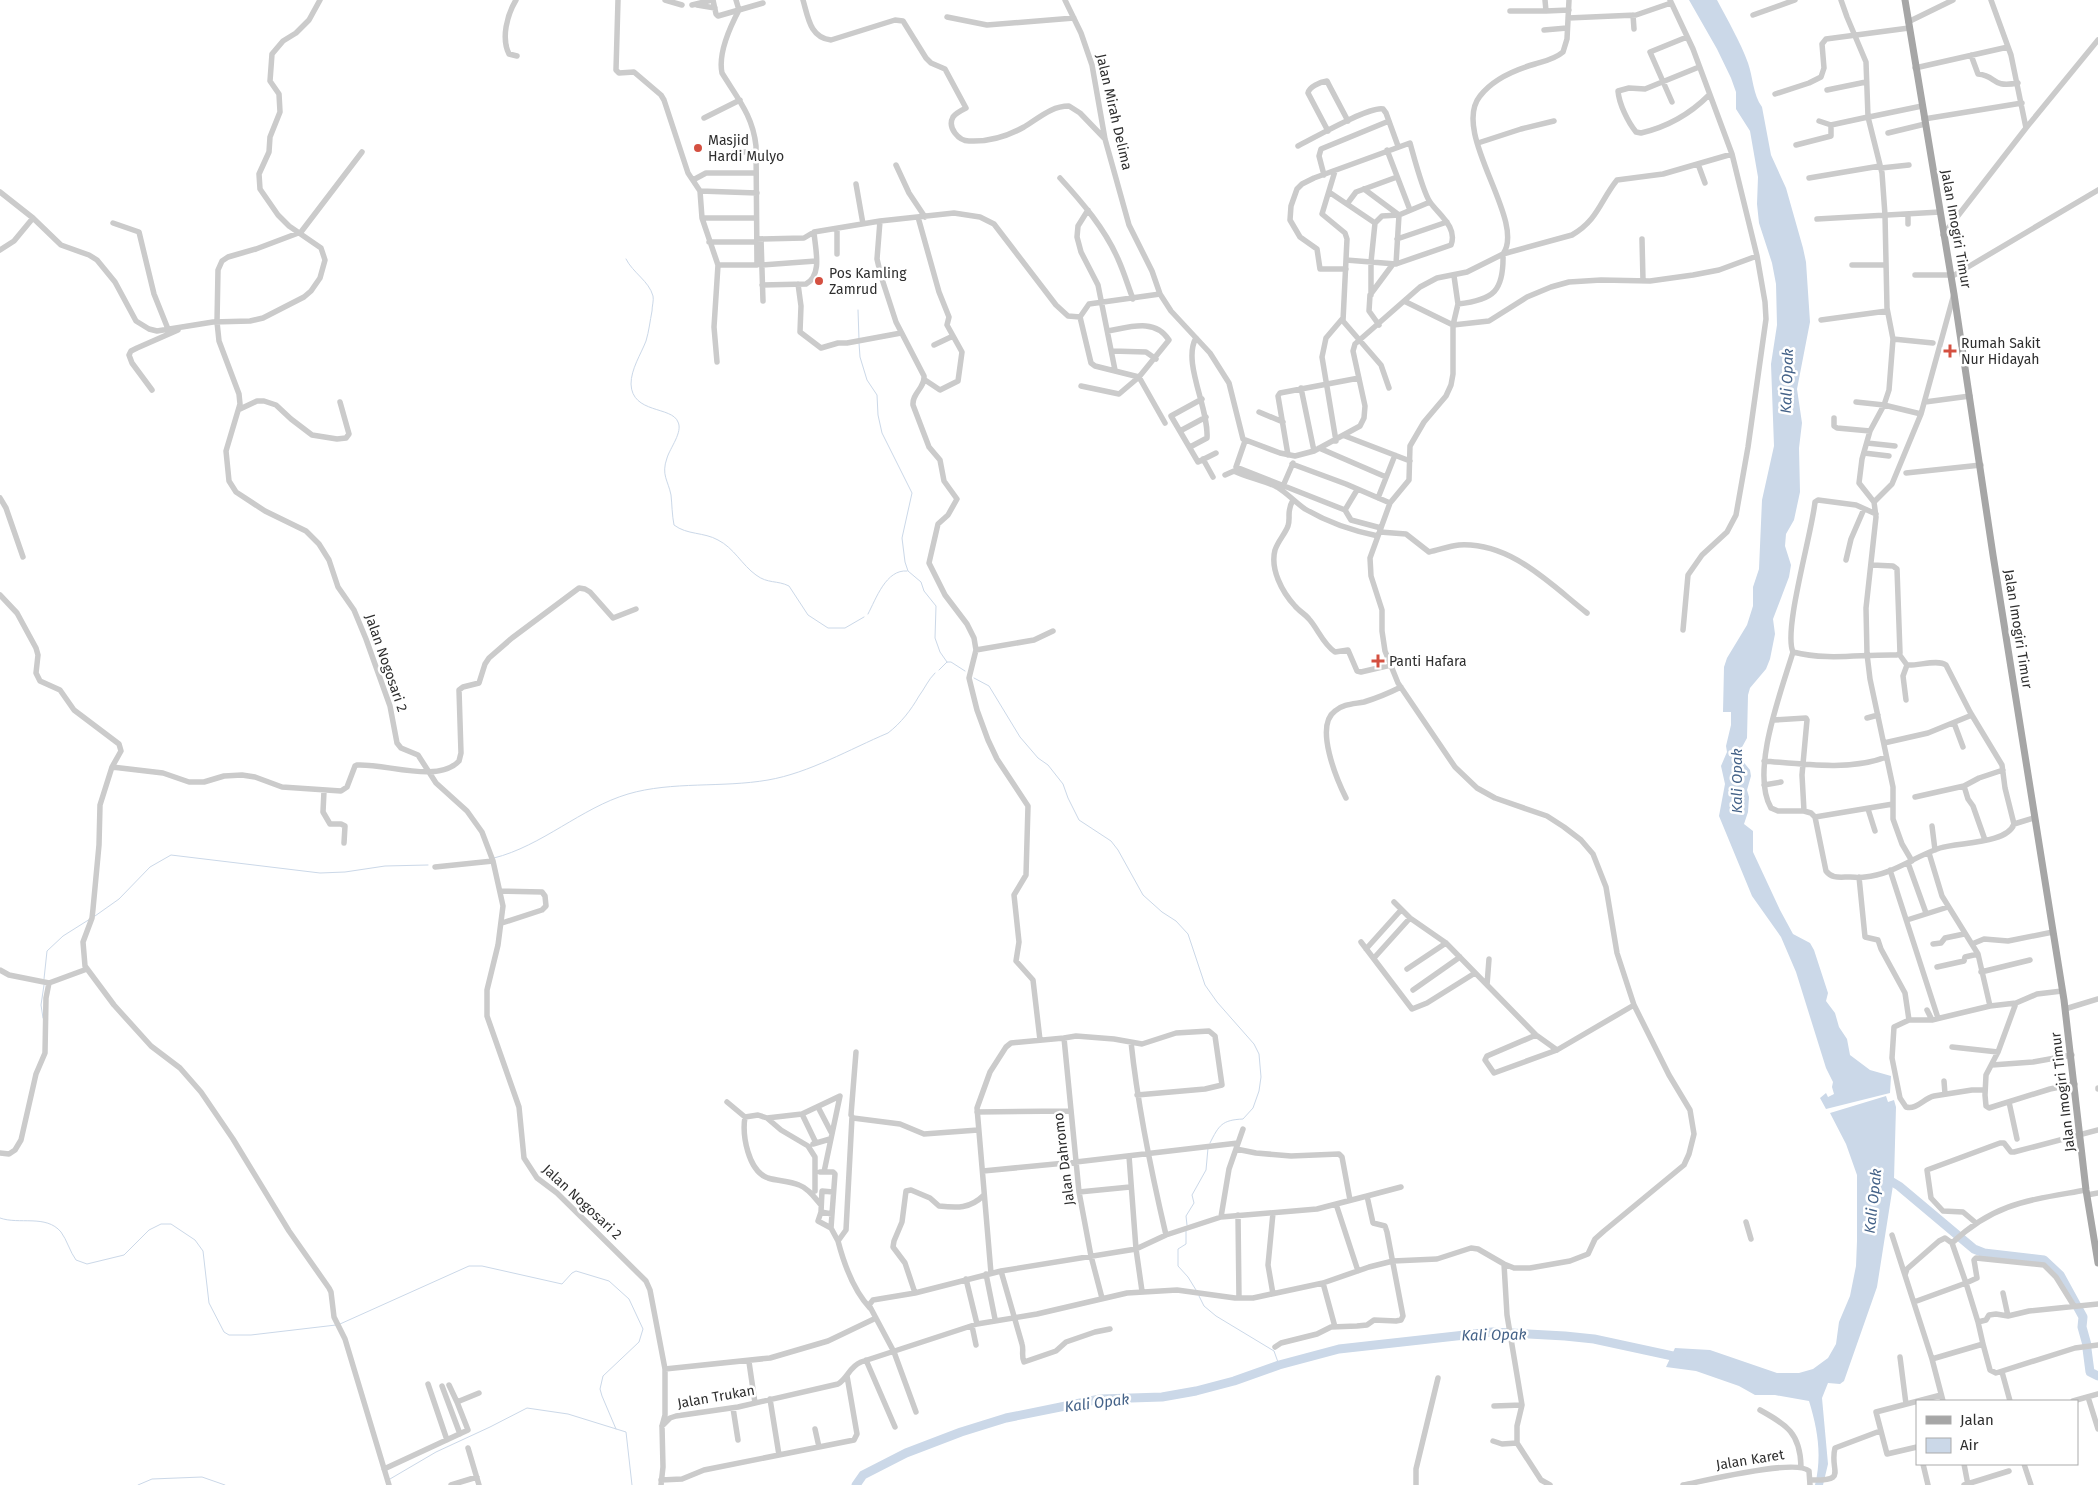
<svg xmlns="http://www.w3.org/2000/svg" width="2098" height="1485" font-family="'Fira Sans',sans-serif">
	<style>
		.water { fill: #cbd8e8 }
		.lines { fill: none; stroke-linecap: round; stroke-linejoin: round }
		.stream { stroke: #cbd8e8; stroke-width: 1 }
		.river { stroke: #cbd8e8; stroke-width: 9 }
		.minor { stroke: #cbcbcb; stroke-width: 5.5 }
		.major { stroke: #a6a6a6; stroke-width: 7 }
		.poi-dot { fill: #d45041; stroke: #fff; stroke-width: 2 }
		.labels { text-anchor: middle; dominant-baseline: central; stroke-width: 5; stroke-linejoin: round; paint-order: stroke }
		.street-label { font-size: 14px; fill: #2e2e2e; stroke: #fff }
		.poi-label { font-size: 14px; fill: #2e2e2e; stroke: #fff; text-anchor: start }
		.water-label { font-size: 15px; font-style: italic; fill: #446288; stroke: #fff }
	</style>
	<rect width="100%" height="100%" fill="#fff"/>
	<!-- water -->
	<path class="water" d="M1689,0H1717C1728,21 1740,41 1748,63C1753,77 1753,95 1762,107L1771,155L1786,188L1803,248L1806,262L1810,322L1797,389L1802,423L1799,448L1800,492L1794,520L1786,534L1785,546L1791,565L1789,577L1773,619L1775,634L1770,659L1766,669L1750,688L1748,695L1747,738L1741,749V759L1750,770L1751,776L1747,790L1749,797L1748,812L1744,824L1753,831V852L1780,910L1793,934L1810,943L1814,950L1828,993L1826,1001L1835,1013L1839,1027L1847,1039L1850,1055L1870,1070L1891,1076L1890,1093L1826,1109L1820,1098L1826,1093L1828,1097L1834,1094L1832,1087L1833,1082L1826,1068L1796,972L1781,937L1752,896L1719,816L1725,784L1721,766L1727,752L1726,746L1731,725V712H1723L1724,667L1727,658L1747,625L1753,606V587L1759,569L1762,500L1774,446L1771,364L1777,325L1776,284L1772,263L1759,223L1757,204L1758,177L1750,131L1736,109V92L1731,78L1717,49Z
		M1886,1096L1888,1102L1894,1100L1896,1107L1894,1179L1877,1287L1844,1381L1840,1384L1828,1383L1822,1398L1828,1464L1823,1485H1815C1822,1456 1818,1430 1809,1401L1775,1395H1755L1739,1386L1696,1371L1666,1367L1675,1348L1710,1350L1777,1373H1799L1813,1369L1828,1358L1836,1344L1839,1322L1850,1296L1856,1266L1857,1241V1175L1846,1144L1830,1113Z"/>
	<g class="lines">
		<!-- stream -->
		<path class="stream" d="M626,259C633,273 649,281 653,296C654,300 652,306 652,311C650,321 649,331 646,341C641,354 631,369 631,384C632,414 672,406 678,422C683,432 670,448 667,458C661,475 668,480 671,495C672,504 672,515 674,525C687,535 704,532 718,540C734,548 742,565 756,575C768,584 777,580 789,586L808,615L828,628H845L864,617
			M858,310L859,339
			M859,343L860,357L867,380L877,395L878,415L882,433L912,493L902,538L905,562L908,571L921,582L924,591L936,606L935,638L940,652L947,662
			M868,614C876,599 886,569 907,571
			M939,670L947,662H951L965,671
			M974,678L989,686L1020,737L1038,758L1048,765L1063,784L1068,798L1079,820L1111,841L1118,850L1143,895L1162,912L1176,921L1188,934L1205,985L1217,1002L1254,1044L1259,1054L1261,1077L1259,1091L1253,1108L1243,1119C1222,1120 1219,1125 1210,1143
			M494,858C542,846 581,808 628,794C672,781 722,788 768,780C809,773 850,749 888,733C901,723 911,710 919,696C925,688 928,680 935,673
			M95,916L119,899L150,867L171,855L320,873L345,872L385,866L428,865
			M44,979L47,951L63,936L90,919
			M43,1018L41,1005L44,985
			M0,1218C19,1225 46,1214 61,1232C67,1240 70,1252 76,1260L87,1264L124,1255L149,1230L161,1224H171L195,1240L203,1251L209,1303L224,1332L229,1335H251L336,1325
			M1187,1225L1186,1216L1194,1203L1192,1195L1206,1170L1208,1148
			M1186,1230V1244L1178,1249V1266L1188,1277L1196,1290
			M1199,1296L1204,1306L1216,1316L1274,1351L1279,1365
			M340,1324L469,1266H482L562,1284L572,1273L576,1271L609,1281L629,1299L643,1329L639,1342L603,1376L600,1389L602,1396L616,1429
			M390,1479L436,1452L490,1427L527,1408L568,1414L626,1432L632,1485
			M138,1485L152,1479L202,1477L225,1485"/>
		<!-- river -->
		<path class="river" d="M1884,1177L1899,1186L1974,1249L1984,1253L2044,1260L2060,1275L2083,1317L2082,1327L2087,1345
			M2087,1349L2090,1372L2098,1376
			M856,1485L863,1475L906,1453L961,1432L1006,1418L1100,1399L1162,1397L1196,1391L1234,1381L1279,1365L1339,1349L1492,1332L1565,1336L1594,1339L1682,1358"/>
		<!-- minor -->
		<path class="minor" d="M516,0C507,15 501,38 509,54L517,56
			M618,0L616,70L619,73L634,72L661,95L664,100L688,173L700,191L702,218L718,265
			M665,0L682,5
			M713,0L716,14L718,16L763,3
			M736,0L739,10C730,27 718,54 722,73C738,99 753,116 756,146L757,265
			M803,0C808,17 810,38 831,40L895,20L903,21L926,58L931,63L945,69L966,108C962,110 956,113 953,117C947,128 959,141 969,141C988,142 1008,136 1024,127C1039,118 1051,106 1069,106L1080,113L1105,139
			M1065,0L1081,33L1092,65L1105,139L1129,225L1152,271L1160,294L1171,311L1210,353L1229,383L1243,439L1280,453L1295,456L1314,451L1360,426L1364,418L1365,406L1353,351L1355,344L1420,287L1437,278L1467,272L1503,254C1527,221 1450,133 1480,96C1493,79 1514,70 1535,64C1545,61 1555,59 1563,52L1567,39L1569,0
			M1545,0L1546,11L1569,10
			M1841,0L1847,17L1866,62L1868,117L1882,173L1885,215L1887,308L1893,339L1889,390L1884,405L1870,431L1862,459L1859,483L1874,502L1876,517L1866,608L1867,654L1870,679L1893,787V819L1902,844L1912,861
			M1991,0L2011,55L2026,128
			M692,5L712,0
			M697,5L715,8
			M1510,11H1546
			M1633,15L1634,29
			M1753,15L1795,0
			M947,17L987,25L1074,18
			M1568,18L1636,15L1671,3
			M1908,22L1953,0
			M1544,30L1567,28
			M1971,55L1978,74C1998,76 1990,88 2018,83
			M1699,67L1645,89L1629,88L1618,91C1619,104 1628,122 1636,132L1641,133C1667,127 1690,114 1709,95
			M1915,68L2008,47
			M1827,90L1866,82
			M1775,94L1809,83L1821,77L1824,68L1822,44L1826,39L1909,28
			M1672,102L1650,52L1687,37
			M1869,117L1922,106
			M704,118L740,100
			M1924,119L2022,103
			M1819,121L1831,125L1868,117
			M1328,131L1308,93C1309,87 1320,82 1327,81L1329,85L1348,121
			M1888,133L1925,124
			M1478,143L1521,129L1554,121
			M1796,145L1831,136V125
			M1298,146C1314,138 1369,106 1383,109L1386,113L1398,146
			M1387,150L1410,210
			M362,152L301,232L256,249L228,257L222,261L218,270L217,322L219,341L239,394L240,404L226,451L229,481L236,492L265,511L306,531L319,544L329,560L338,587L354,610L366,639L390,706L397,743L401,748L418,755L436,783L467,811L482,832L493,861L503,906L498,945L487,990V1016L519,1107L524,1158L537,1178L557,1193L646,1281L650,1290L665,1369V1415L662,1426L663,1467L661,1485
			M734,152H756
			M1698,164L1705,183
			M896,165L909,193L925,217
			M1881,168L1909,165
			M1335,171L1322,214L1345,233L1347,239L1343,321L1381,365L1389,388
			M1324,175L1319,156L1321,149L1389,121
			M1060,178C1082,202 1105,229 1118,259C1124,272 1128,286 1133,299
			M1809,178L1880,166
			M693,180L706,173H756
			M856,184L863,224
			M1364,189L1399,215
			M700,191L757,193
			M0,192L33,218L61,245L89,255L97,260L115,282L136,321L149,329L157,331L213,322L250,321L263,318L304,297L311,291L320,278L325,260L321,248L289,226L278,215L260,189L259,174L269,152L270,137L280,112L279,94L270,81L272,54L283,41L296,33L309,20L320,0
			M1329,192L1375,223
			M1347,204L1356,192L1397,177
			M1088,210L1078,226L1077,237L1081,252L1098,285L1115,370
			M1908,214V224
			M918,217L939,292L949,317L947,325L962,352L958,381L940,390L925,380
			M702,218H756
			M1817,219L1940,212
			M880,221L877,259L881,276L896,322L924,376C925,388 912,393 913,405L929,447L940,460L944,481L957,499L948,515L938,524L929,563L945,595L967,624L974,638L976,650L969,678L977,710L988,740L997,759L1028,806L1026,875L1014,895L1019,942L1016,961L1033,980L1040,1040
			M113,223L139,232L154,294L168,329
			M837,229V254
			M1943,235L2026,128L2098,40
			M757,239L804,238L814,232L880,221L954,213L980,217L994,224L1056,305L1068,316L1080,317
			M761,239L763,301
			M1397,239L1447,222
			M1642,239L1643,280
			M709,242H757
			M0,250L14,241L33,218
			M1396,264L1399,215
			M718,265H757
			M762,265L816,261
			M1852,265H1885
			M1346,269H1320L1317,249L1300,237L1290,220L1291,206L1297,189L1302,184L1314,178L1410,143C1414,157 1423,192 1430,202C1438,214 1458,227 1451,245L1396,264L1346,260
			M1915,275H1951
			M1951,277L2098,190
			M798,284L801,306L800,332L821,348L838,343H847L901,333
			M762,285L806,284C823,275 815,248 814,232
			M1160,294L1089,304L1080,317L1091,363L1095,366L1139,377L1165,423
			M1371,295V262L1375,223L1382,216L1399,215L1430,202
			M1404,301L1453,325L1489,321L1527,297L1551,287L1569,282L1601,280L1650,281L1693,275L1719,270L1757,256L1732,154L1693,49L1670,0
			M1458,304C1494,300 1504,291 1503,254L1572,235C1598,220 1600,201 1617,180L1663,174L1732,154
			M1821,320L1887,311
			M1379,325L1369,311L1370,295L1393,264
			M1893,339L1933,343
			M934,345L953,336
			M1112,351L1146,352L1156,359
			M717,362L714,327L718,265
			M1081,386L1119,394L1139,377L1169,340C1155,318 1130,327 1108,331
			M1301,388L1314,451
			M152,390L132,363L129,355L131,351L137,348L178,330
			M1202,399L1171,416L1198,462L1216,453
			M1856,402L1884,405L1921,414
			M1925,402L1970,396
			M240,409L257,401H264L276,405L291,419L312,435L337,439L346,438L349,434L340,402
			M1259,412L1283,422
			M1834,418V426L1837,428L1870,431
			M1180,431L1206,417
			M1345,436L1410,461
			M1245,441L1236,467L1345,510L1351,520L1381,528
			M1336,441L1322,357L1326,338L1343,318
			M1867,443L1895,446
			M1190,447L1207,438C1209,408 1182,362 1196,338
			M1319,448L1386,477
			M1864,453L1889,456
			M1288,455L1278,396L1280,393L1359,378
			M1203,459L1213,477
			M1292,464L1346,484L1390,503
			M1906,473L1981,465
			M1225,475L1234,471C1248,478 1264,480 1277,487C1287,493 1295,502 1305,509C1327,522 1353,531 1378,536
			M1283,486L1293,463
			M0,498L6,508L23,557
			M1378,498L1395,455
			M1293,500C1286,512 1291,517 1288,526C1285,534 1278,541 1275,550C1270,569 1282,592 1295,606C1299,611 1305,614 1309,619C1318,629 1323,644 1335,652L1348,650L1357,671L1361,672L1391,665
			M1874,502L1892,484L1921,414L1954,294
			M1345,510L1357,490
			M1380,532L1406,534L1429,552C1439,550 1449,546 1459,545C1511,542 1550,584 1587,613
			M1846,560L1851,539L1864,509
			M1872,565L1893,566L1897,569L1900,653L1897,655C1861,654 1828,661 1793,652C1783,630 1812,533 1815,502L1818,500L1856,505L1876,514
			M0,595L17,613L36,648L38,655L36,673L40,681L60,690L74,710L119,744L121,751L112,767
			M1683,630L1688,575L1702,555L1727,532L1736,515L1748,447L1766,319L1765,302L1757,256
			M976,650L1034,640L1053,631
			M1793,652C1781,692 1750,772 1771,808L1778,811H1804
			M1899,654L1907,665C1918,666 1938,659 1946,665L1970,712L2002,765L2005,788L2014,824L2034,818
			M1906,700L1903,676L1907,665
			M1867,718L1878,715
			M1774,720L1806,718L1807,720L1802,775L1804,811L1811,813L1815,817L1826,871C1832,879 1840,877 1850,877C1855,877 1860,878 1865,877C1892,875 1915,856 1940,848C1959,842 2007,844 2014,824
			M1954,723L1963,747
			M1884,743L1928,733L1972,715
			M1764,761C1802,764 1851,771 1886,757
			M1764,785L1781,782
			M324,791L323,812L330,824H341L345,826L344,843
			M1915,797L1964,786
			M1346,798C1337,780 1314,726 1335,711C1343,704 1354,704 1364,702C1377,698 1389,693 1401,687
			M1868,809L1875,831
			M1815,817L1893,804
			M1932,826L1935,850
			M1985,840L1973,806L1968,799L1964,786L1979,778L2003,770
			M1929,853L1942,896L1978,954L1990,1006
			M1908,863L1926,913
			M435,867L493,861
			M1890,870L1938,1018
			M1859,877L1865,937L1878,940L1881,949L1905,993L1909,1020
			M501,891L542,892L545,896L546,906L542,910L502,923
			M1394,902L1410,918L1446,943L1536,1035L1557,1050
			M1907,920L1948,907
			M1361,942L1412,1009L1427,1003L1475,973
			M1933,944L1941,943L1945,938L1964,934
			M1972,944L1984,939L2008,941L2053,932
			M1366,949L1401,910
			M1374,958L1410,918
			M1937,967L1964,961L1965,957L1978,954
			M1407,969L1446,943
			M0,970L9,975L49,983L87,969
			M1981,972L2030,960
			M1487,985L1489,959
			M1413,990L1460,957
			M2016,1003L1998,1052L1986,1075L1985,1095L1986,1106L1989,1108L2050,1089L2075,1084
			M2065,1009L2098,999
			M1927,1010L1932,1020
			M1536,1035L1487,1056L1485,1060L1494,1073L1557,1050L1634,1005
			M1064,1038L1076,1036L1114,1039L1142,1044L1176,1033L1209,1031L1215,1036L1222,1085L1205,1089L1137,1095
			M1131,1042C1138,1108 1151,1171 1166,1235
			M1952,1047L1998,1052
			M856,1052L851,1115L853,1118L900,1124L924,1134L978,1130
			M1992,1065L2033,1062L2072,1055
			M1944,1081L1945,1094
			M2098,1088V1089
			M1985,1090H1972L1934,1096C1924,1098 1917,1110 1906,1107L1900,1098L1892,1058L1894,1027L1909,1020H1932L1990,1006L2016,1003L2037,994L2062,991
			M727,1102L745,1117C742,1135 748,1171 768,1178C778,1181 789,1181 799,1185C808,1188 815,1198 821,1205
			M2009,1102L2017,1139
			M818,1107L831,1132
			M977,1112L1070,1111
			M802,1114L816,1143
			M745,1117L758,1115L767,1118L781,1130L808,1146L815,1157V1191
			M852,1117L846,1230L838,1241C844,1264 853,1290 870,1308
			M767,1118L802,1114L840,1096L824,1172
			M813,1144L830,1139
			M1236,1149L1256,1153L1291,1156L1339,1154L1342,1157L1350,1200
			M0,1153L9,1154L15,1150L21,1140L36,1074L45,1053L46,998L49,983
			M1129,1156L1136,1249L1142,1291
			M983,1171L1076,1162L1238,1143
			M820,1172H833L835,1174L832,1214
			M833,1192L822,1191L821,1212L818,1221L831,1228L838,1241
			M1079,1192L1130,1187
			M2087,1195L2098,1193
			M1367,1196L1401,1187
			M1336,1204L1358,1271
			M821,1212L832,1214L831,1228
			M1238,1215L1239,1298
			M1221,1217L1229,1169L1243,1129
			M1746,1222L1751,1239
			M1976,1223L1963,1212L1943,1211L1931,1198L1927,1170L2000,1143H2004L2011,1152H2014L2098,1130
			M1892,1235L1932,1359L1943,1401
			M1952,1243C1995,1202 2031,1200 2086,1190
			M1504,1264L1507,1315L1522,1405L1517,1426V1443L1541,1480L1550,1485
			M1001,1271C1008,1296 1015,1319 1022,1344C1024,1350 1021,1356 1024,1362L1056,1351L1066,1342L1095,1332L1110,1329
			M991,1273L977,1108L990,1072L1006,1047L1011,1043L1064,1038L1079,1192L1091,1256L1102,1298
			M986,1274L995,1319
			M1905,1275L1907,1269L1939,1241L1945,1238L1952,1243L1966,1283L1914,1302
			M966,1279L977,1324
			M1323,1283L1335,1327
			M915,1293L905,1263L893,1247L894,1241L902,1222L906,1191L911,1190L930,1198L939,1206C957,1208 970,1209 984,1195
			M2003,1293L2008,1316
			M1273,1294L1268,1265L1273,1213
			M1978,1322L1986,1320L1989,1315L1996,1314L2008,1316L2029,1311L2098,1304
			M972,1326L976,1345
			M1983,1344L1978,1322L1966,1283L1977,1278L1974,1260L1976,1258L2044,1265L2056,1277L2074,1306
			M1900,1357L1906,1404
			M1932,1359L1983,1344L1990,1370L1996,1373L2075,1348L2098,1345
			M866,1360L895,1427
			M749,1362L755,1403
			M665,1369L770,1358L828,1341L876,1318
			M2002,1372L2010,1401
			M428,1384L447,1440
			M449,1385L457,1402L479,1393
			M442,1386L460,1434
			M2088,1397L2098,1429
			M770,1399L779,1455
			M2073,1401L2098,1394
			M1494,1406L1522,1405
			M733,1408L738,1440
			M1760,1410C1787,1425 1800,1433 1801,1466
			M916,1412L894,1352L869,1305L873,1300L915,1293L1001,1271L1136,1249L1166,1235L1221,1217L1317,1209L1367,1196L1373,1223L1385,1226L1387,1232L1403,1316L1401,1320L1396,1321L1374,1320L1367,1325L1357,1326L1331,1327L1317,1334L1281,1343L1275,1347
			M662,1426L670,1418L676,1416L738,1407L838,1384C848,1378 849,1367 861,1362L977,1324L1037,1314L1127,1293L1177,1290L1235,1298H1253L1323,1283L1369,1267L1393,1261L1437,1259L1471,1248L1478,1249L1504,1264L1514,1268H1530L1570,1261L1588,1254L1595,1239L1604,1231L1684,1165L1689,1154L1694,1134L1690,1110L1669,1075L1634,1005L1617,953L1606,887L1593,854L1581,840L1564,827L1547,816L1495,798L1477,788L1455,767L1398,683L1385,651L1382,631V610L1371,576L1370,558L1390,503L1409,480L1410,446L1424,422L1446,396L1451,385L1453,374V325L1458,304L1454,276
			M815,1429L819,1447
			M1493,1441L1502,1444L1517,1443
			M1917,1447L1887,1454L1876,1412L1941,1395
			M468,1448L479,1485
			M1923,1464L1928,1485
			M1964,1464L1968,1485
			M2024,1464L2031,1485
			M384,1469L468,1430L457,1402
			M661,1480L682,1479L704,1470L854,1440L857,1434L847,1376
			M1811,1480C1849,1481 1829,1471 1835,1448L1880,1431
			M389,1485L345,1339L334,1317L331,1292L329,1288L289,1231L233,1139L201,1092L180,1068L151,1046L114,1005L85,966L83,942L92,918L93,909L99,845L100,805L112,767L163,773L189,782H204L224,776L242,775L255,777L282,787L341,791L347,787L355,766L357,765C385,763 438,784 459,761L461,753L459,690L463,687L479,683L485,664L489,658L512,638L579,588L585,589L590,592L613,618L636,609
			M451,1485L477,1477
			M1416,1485V1469L1438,1378
			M1683,1485C1704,1481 1796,1458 1809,1471L1810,1485
			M1964,1485L2009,1471"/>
		<!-- major -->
		<path class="major" d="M1905,0L1954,294L1993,555L2064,1000L2086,1190L2098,1263"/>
	</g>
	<!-- markers -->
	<g class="poi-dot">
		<circle cx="698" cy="148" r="5"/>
		<circle cx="819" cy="281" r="5"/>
		<path d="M1947.5 343.5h5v5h5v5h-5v5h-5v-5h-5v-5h5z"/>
		<path d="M1375.5 653.5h5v5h5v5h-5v5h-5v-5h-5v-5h5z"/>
	</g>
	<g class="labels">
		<!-- street labels -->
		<g class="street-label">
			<text transform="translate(1114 112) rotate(77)">Jalan Mirah Delima</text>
			<text transform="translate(1956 229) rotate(80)">Jalan Imogiri Timur</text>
			<text transform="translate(2018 629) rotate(81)">Jalan Imogiri Timur</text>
			<text transform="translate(386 663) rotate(71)">Jalan Nogosari 2</text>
			<text transform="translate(2063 1092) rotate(-97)">Jalan Imogiri Timur</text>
			<text transform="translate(1064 1159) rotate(-97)">Jalan Dahromo</text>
			<text transform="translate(582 1202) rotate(43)">Jalan Nogosari 2</text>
			<text transform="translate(716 1397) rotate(-10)">Jalan Trukan</text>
			<text transform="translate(1750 1460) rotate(-9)">Jalan Karet</text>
		</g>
		<!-- poi labels -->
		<g class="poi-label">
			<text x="708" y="140">Masjid<tspan x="708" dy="16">Hardi Mulyo</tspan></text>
			<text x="829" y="273">Pos Kamling<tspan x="829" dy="16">Zamrud</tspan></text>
			<text x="1961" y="343">Rumah Sakit<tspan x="1961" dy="16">Nur Hidayah</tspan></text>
			<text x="1389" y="661">Panti Hafara</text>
		</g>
		<!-- water labels -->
		<g class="water-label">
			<text transform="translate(1787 381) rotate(-88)">Kali Opak</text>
			<text transform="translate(1737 781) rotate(-90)">Kali Opak</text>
			<text transform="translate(1873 1201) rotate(-84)">Kali Opak</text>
			<text transform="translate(1494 1335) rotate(-1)">Kali Opak</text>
			<text transform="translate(1097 1403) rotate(-7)">Kali Opak</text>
		</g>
	</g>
	<!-- legend -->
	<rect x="1916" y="1400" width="162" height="65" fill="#ffffff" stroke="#ababab"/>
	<rect x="1926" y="1416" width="25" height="8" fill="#a6a6a6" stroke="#ababab"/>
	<text x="1960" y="1425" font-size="15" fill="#2e2e2e">Jalan</text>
	<rect x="1926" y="1438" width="25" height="15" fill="#cbd8e8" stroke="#ababab"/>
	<text x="1960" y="1450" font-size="15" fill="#2e2e2e">Air</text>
</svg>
